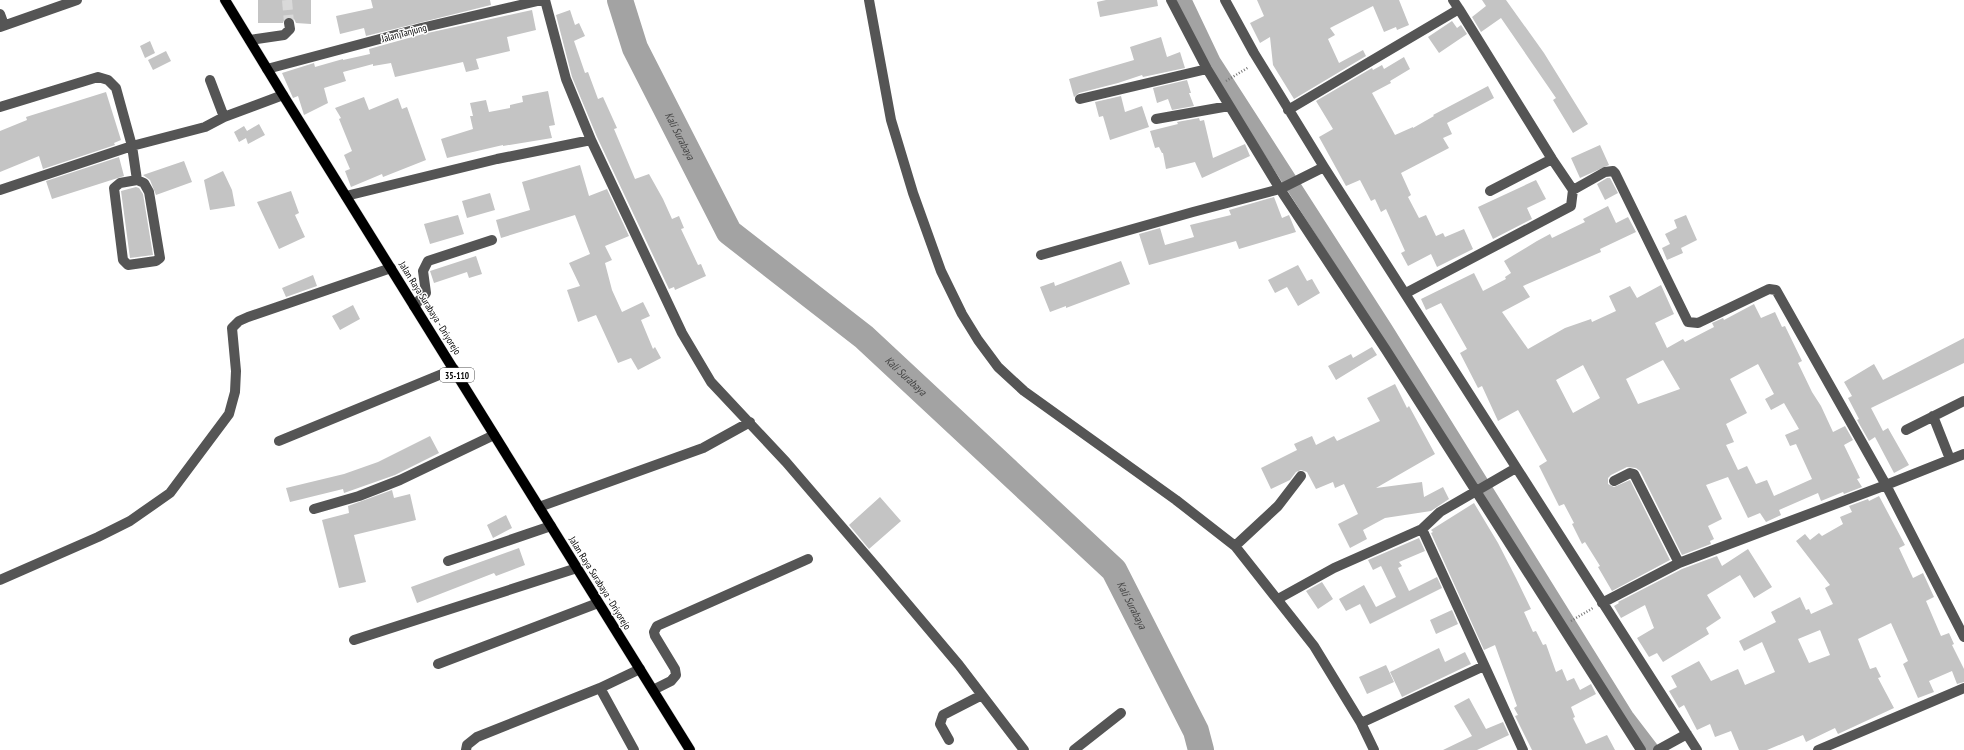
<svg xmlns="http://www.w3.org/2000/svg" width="1964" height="750" font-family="'PT Sans Narrow',sans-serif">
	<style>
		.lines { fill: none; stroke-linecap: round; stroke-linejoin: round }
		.canal { stroke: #a3a3a3; stroke-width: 15 }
		.river { stroke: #a3a3a3; stroke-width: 26 }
		.building { fill: #c4c4c4; fill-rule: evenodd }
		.minor-tunnel { stroke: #d9d9d9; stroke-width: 10; stroke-dasharray: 10 5; stroke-linecap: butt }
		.major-casing { stroke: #dbdbdb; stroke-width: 11 }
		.path { stroke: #777; stroke-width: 2.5; stroke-dasharray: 1 2; stroke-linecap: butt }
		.minor { stroke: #555; stroke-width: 10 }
		.major { stroke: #000; stroke-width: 10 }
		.labels { text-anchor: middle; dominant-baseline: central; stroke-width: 3; stroke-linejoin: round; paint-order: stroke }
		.shield { fill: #fff; stroke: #4c4c4c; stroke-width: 1 }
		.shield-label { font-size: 9px; font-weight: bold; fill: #000 }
		.street-label { font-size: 10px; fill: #000; stroke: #fff }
		.water-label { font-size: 11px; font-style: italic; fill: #444; stroke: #fff }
	</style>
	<rect width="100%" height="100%" fill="#fff"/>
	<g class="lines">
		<!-- canal -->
		<path class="canal" d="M1184,0L1213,61L1386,330L1626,716L1652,750"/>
		<!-- river -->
		<path class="river" id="s1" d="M620,0L635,48L729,232L864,337L1114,570L1196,731L1201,750"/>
	</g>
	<!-- building -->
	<path class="building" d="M258,0H311V24L296,23L294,19L288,17L285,18L283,23H258Z
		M371,0H490L491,5L366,36L364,28L340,34L336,16L373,8Z
		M1106,0H1157L1158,6L1100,17L1097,2Z
		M1257,0H1399L1409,25L1397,30L1396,27L1384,32L1373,6L1330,28L1335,35L1328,39L1339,63L1363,50L1366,56L1294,99L1273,65L1270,37L1260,43L1250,23L1264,16Z
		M1482,0H1506L1544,53L1588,124L1573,133L1553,100L1556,98L1501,18L1481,32L1472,17L1486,6Z
		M532,10L536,30L507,37L510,51L476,59L479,69L466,72L463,62L395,77L391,63L373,66V64L343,72L346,81L324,88L328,103L304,115L298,96L293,98L282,73L314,63L315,67L343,59V60L370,54L369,49L423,34Z
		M570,10L575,25L579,23L585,36L574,41L585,73L588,72L598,99L603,97L617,128L614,129L635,179L649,174L663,199L672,219L679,216L684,228L681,229L698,265L701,264L706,276L675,290L674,287L669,289L597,137L572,77L556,15Z
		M1452,21L1457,28L1461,25L1467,34L1439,53L1428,37Z
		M1161,37L1167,57L1180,52L1185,68L1143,77L1142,75L1118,83L1079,93L1074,97L1069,79L1134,60L1130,47Z
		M150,41L155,53L145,58L140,46Z
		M166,51L171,61L153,70L148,60Z
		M1404,57L1410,69L1390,81L1391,83L1372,93L1395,135L1413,127V128L1434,116L1433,115L1488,86L1494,98L1447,123L1452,134L1443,138L1449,148L1401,173L1411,195L1408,197L1419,218L1426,215L1436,236L1443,233L1445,237L1464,229L1473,249L1437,267L1431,254L1408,266L1401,253L1405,251L1386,209L1381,212L1375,199L1371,201L1360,180L1346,186L1319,137L1333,129L1316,101L1372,68L1373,70L1382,65L1384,69Z
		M1187,80L1191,93H1189L1194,106L1172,110L1168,99L1157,103L1153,88Z
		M548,91L555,125L549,126L552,138L503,146V145L447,158L441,139L473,129L470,116H473L470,103L486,100L489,112L510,108V105L523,102L522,96Z
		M106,92L121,140L114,143L115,145L43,169L39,156L0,172V131L27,120L26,117Z
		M1121,96L1125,112L1142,106L1149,127L1110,140L1103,116L1099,117L1095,102Z
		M364,97L369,110L398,98L402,109L407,107L426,160L383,177L382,174L351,187L345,171L350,169L344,155L352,151L339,119L341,118L335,108Z
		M1199,118L1200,121L1204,120L1213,158L1245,144L1250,156L1202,178L1195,162L1166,169L1163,153H1162L1159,147L1155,148L1150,131L1178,124L1177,122Z
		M259,124L265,135L248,144L246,138L239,142L234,132L244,126L247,131Z
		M1600,145L1609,165L1580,178L1571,158Z
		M119,157L124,176L52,199L46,181Z
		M184,161L192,182L156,195L150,180L143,175Z
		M580,165L589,196L607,189L629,236L605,246L612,260L605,263L612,290L622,312L643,302L650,316L641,320L653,349L655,347L661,358L638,370L631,358L618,363L596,315L578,322L567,290L580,286L569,263L590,254L575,215L501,238L496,220L530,210L522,182Z
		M223,171L232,190L235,206L210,210L204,180Z
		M1607,178H1610L1618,193L1605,200L1597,184Z
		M1536,180L1546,199L1527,208L1532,219L1493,239L1478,207Z
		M136,187L139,188L143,194L153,255L130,258L121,191Z
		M291,191L299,213L295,215L305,237L279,249L257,202Z
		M490,193L495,210L467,218L462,201Z
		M1274,197L1282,218L1289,215L1296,232L1239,249L1236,241L1149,265L1139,234L1160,228L1165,245L1194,237L1190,225L1231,215L1229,210Z
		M1608,206L1616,223L1628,217L1636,232L1600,249L1601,252L1523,286L1530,297L1502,312L1528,349L1565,328L1591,319L1592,322L1616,311L1609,296L1630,286L1637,298L1661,285L1674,314L1655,323L1667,348L1683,339L1685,342L1714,327L1712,323L1723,318L1724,320L1754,304L1761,318L1775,312L1782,327L1785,326L1802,361L1798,363L1812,392L1821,406L1833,432L1845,426L1853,440L1844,445L1860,478L1857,479L1862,487L1844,494L1843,492L1821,501L1818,493L1779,510L1781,515L1766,522L1760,513L1748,518L1728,477L1706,485L1722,519L1708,526L1714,539L1710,541L1711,544L1682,555L1640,471L1636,468L1627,467L1611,475L1608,478V484L1614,487L1630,480L1670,560L1612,591L1598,567L1600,566L1585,542L1582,544L1572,524L1574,523L1564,504L1559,506L1539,466L1547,461L1518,410L1498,421L1482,386L1478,388L1460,353L1467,349L1441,303L1426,310L1421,299L1474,273L1483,291L1506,279L1505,277L1511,273L1504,261L1537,241L1550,234L1552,238L1585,222L1583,219ZM1663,360L1680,389L1638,404L1626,379ZM1758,364L1774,394L1765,399L1771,410L1784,403L1799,429L1785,435L1790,446L1796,444L1812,479L1774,496L1767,480L1756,484L1747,466L1738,470L1726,445L1734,442L1726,424L1747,413L1730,379ZM1583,365L1600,398L1573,413L1556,380Z
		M458,215L464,234L430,244L424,224Z
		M1686,215L1697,240L1681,248L1683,253L1667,260L1662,248L1670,244L1665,234L1677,228L1674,220Z
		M476,256L482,274L469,278L467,272L434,283L430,271Z
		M1121,261L1130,284L1066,308V306L1050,312L1040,287L1054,282L1055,286Z
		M1298,265L1307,281L1312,279L1320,293L1298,306L1287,287L1275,293L1268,280Z
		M313,275L317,286L286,297L282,288Z
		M353,305L360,319L340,330L332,316Z
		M1964,338V363L1871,408L1883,431L1888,428L1909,465L1894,473L1875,437L1869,441L1857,420L1859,419L1848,398L1852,396L1844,382L1874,364L1883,380Z
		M1372,347L1377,355L1336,380L1328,366L1351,354L1353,358Z
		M1395,384L1407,408L1409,406L1435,454L1376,488L1422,482L1424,497L1443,487L1449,499L1431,511L1385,518L1363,530L1367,539L1350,548L1338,524L1358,514L1344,484L1335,488L1333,482L1316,489L1307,472L1301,470L1296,472L1290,480L1271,489L1261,468L1297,450L1294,444L1312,436L1316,445L1334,436L1337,441L1380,421L1367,398Z
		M430,436L439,453L395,475L344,493L343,489L290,502L286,488L344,474L378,462Z
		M392,490L394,498L410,494L416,520L354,535L366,582L339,588L322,520L349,513L348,506Z
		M1879,496L1905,545L1899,548L1913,578L1923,573L1934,597L1926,601L1941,636L1949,633L1954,644L1952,645L1964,669V682L1957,684L1952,671L1929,681L1934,692L1918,698L1903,664L1908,661L1891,623L1858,639L1870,669L1876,667L1881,677L1878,678L1894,708L1838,734L1835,728L1806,742L1803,735L1767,750H1739L1731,731L1715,737L1710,724L1697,730L1684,705L1679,708L1669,691L1677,687L1671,676L1699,661L1711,681L1738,669L1745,685L1775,672L1762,642L1744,651L1739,641L1776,622L1771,612L1800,597L1806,610L1809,609L1811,614L1833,604L1825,588L1830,585L1796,541L1805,534L1810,540L1819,533L1822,536L1843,524L1840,517L1852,512L1849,506L1868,499L1869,501ZM1820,630L1830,655L1809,663L1798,639Z
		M880,497L901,521L869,549L849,525Z
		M1474,503L1498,543L1516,578L1531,609L1524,612L1533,632L1536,631L1543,645L1546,644L1556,672L1562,669L1567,681L1574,678L1580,690L1591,684L1596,694L1571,707L1575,717L1573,718L1586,744L1607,735L1615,750H1532L1515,716L1518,715L1514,708L1517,706L1495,645L1484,650L1431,533L1433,532L1431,530Z
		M506,515L512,528L493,538L487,525Z
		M1419,538L1425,551L1399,562L1402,566L1398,568L1409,591L1437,577L1442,588L1370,624L1360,604L1346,611L1339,599L1364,585L1376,607L1396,597L1381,566L1373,570L1368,560Z
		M519,548L525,565L496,576L494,573L417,603L411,587Z
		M1748,549L1772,587L1754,598L1740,575L1707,595L1721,618L1706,628L1709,634L1663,662L1657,653L1649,657L1637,638L1654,628L1645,605L1621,618L1614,606L1619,603L1618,602L1682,569L1717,556L1722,566Z
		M1322,582L1333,599L1318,609L1306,591Z
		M1452,610L1458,624L1436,634L1430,620Z
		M1439,648L1445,662L1465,652L1471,664L1402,697L1390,672Z
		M1386,665L1394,682L1367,694L1359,677Z
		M1469,698L1486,729L1503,722L1509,735L1477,750H1443L1472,736L1454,706Z"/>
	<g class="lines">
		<!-- minor-tunnel -->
		<path class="minor-tunnel" d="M287,0L289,23"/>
		<!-- major casing -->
		<g class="major-casing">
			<path id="major" d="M225,0L283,95L690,750"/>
		</g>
		<!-- path -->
		<path class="path" d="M1226,81L1249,67
			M1571,621L1593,608"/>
		<!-- minor -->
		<path class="minor" d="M545,0L566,79L591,140L682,333L711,382L786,462L878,569L959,665L1024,750
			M869,0L891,120L913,193L941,271L962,314L978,340L998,367L1024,391L1176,500L1235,546L1314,646L1361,723L1374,750
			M1171,0L1207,69L1280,189L1386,350L1641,750
			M1225,0L1254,53L1324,167L1697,750
			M1453,0L1459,9
			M0,14L4,25
			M0,27L77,0
			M250,40L284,35L290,29L289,23
			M267,69L421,28L542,0
			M210,80L224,117
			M1080,99L1207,69
			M0,107L98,77L108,80L116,88L132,146L137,180
			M1288,110L1459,9L1552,159L1573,190L1571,206L1406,293
			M1156,119L1229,106
			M137,180L144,183L149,192L160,258L156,261L128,265L123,260L114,188L120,183Z
			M0,190L132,146L205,127L224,117L283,95
			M1573,190L1605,172L1613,171L1615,173L1688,322L1698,323L1769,289L1776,290L1886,485L1964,637
			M1490,191L1552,159
			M346,196L497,159L591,140
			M1041,255L1193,212L1280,189L1324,167
			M414,306L426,293L423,271L428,261L492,240
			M1933,416L1950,459
			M1906,430L1964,401
			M279,441L454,369
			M1516,468L1440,512L1422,529L1523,750
			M1614,481L1630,473L1634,474L1679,563
			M539,507L703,448L750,422
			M314,509L359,496L400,480L494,435
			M1235,546L1278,506L1301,476
			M448,561L551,526
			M0,580L98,537L130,521L170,493L229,414L235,392L236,371L232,328L239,321L248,317L391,268
			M1278,599L1334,568L1422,529
			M1602,603L1679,563L1886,485L1964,454
			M354,640L577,568
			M438,664L598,603
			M653,690L671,681L676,675L675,669L655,636L654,632L657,626L808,559
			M1361,723L1484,666
			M949,740L940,724L943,715L982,695
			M466,750L467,745L477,737L600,688
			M634,750L600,688L640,669
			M1074,750L1121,713
			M1658,750L1687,734
			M1818,750L1964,688"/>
		<!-- major -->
		<use href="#major" class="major"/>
	</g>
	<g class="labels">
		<!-- shield labels -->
		<rect class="shield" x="440" y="368" width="34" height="14" rx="3"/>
		<g class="shield-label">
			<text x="457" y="375">35-110</text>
		</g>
		<!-- street labels -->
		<g class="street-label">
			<text transform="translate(404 33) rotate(-15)">Jalan Tanjung</text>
			<text transform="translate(430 308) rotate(58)">Jalan Raya Surabaya - Driyorejo</text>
			<text transform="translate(600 583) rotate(58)">Jalan Raya Surabaya - Driyorejo</text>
		</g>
		<!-- water labels -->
		<g class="water-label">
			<text stroke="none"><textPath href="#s1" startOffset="149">Kali Surabaya</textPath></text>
			<text stroke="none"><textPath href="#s1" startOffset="485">Kali Surabaya</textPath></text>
			<text stroke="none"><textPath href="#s1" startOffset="809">Kali Surabaya</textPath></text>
		</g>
	</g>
</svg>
